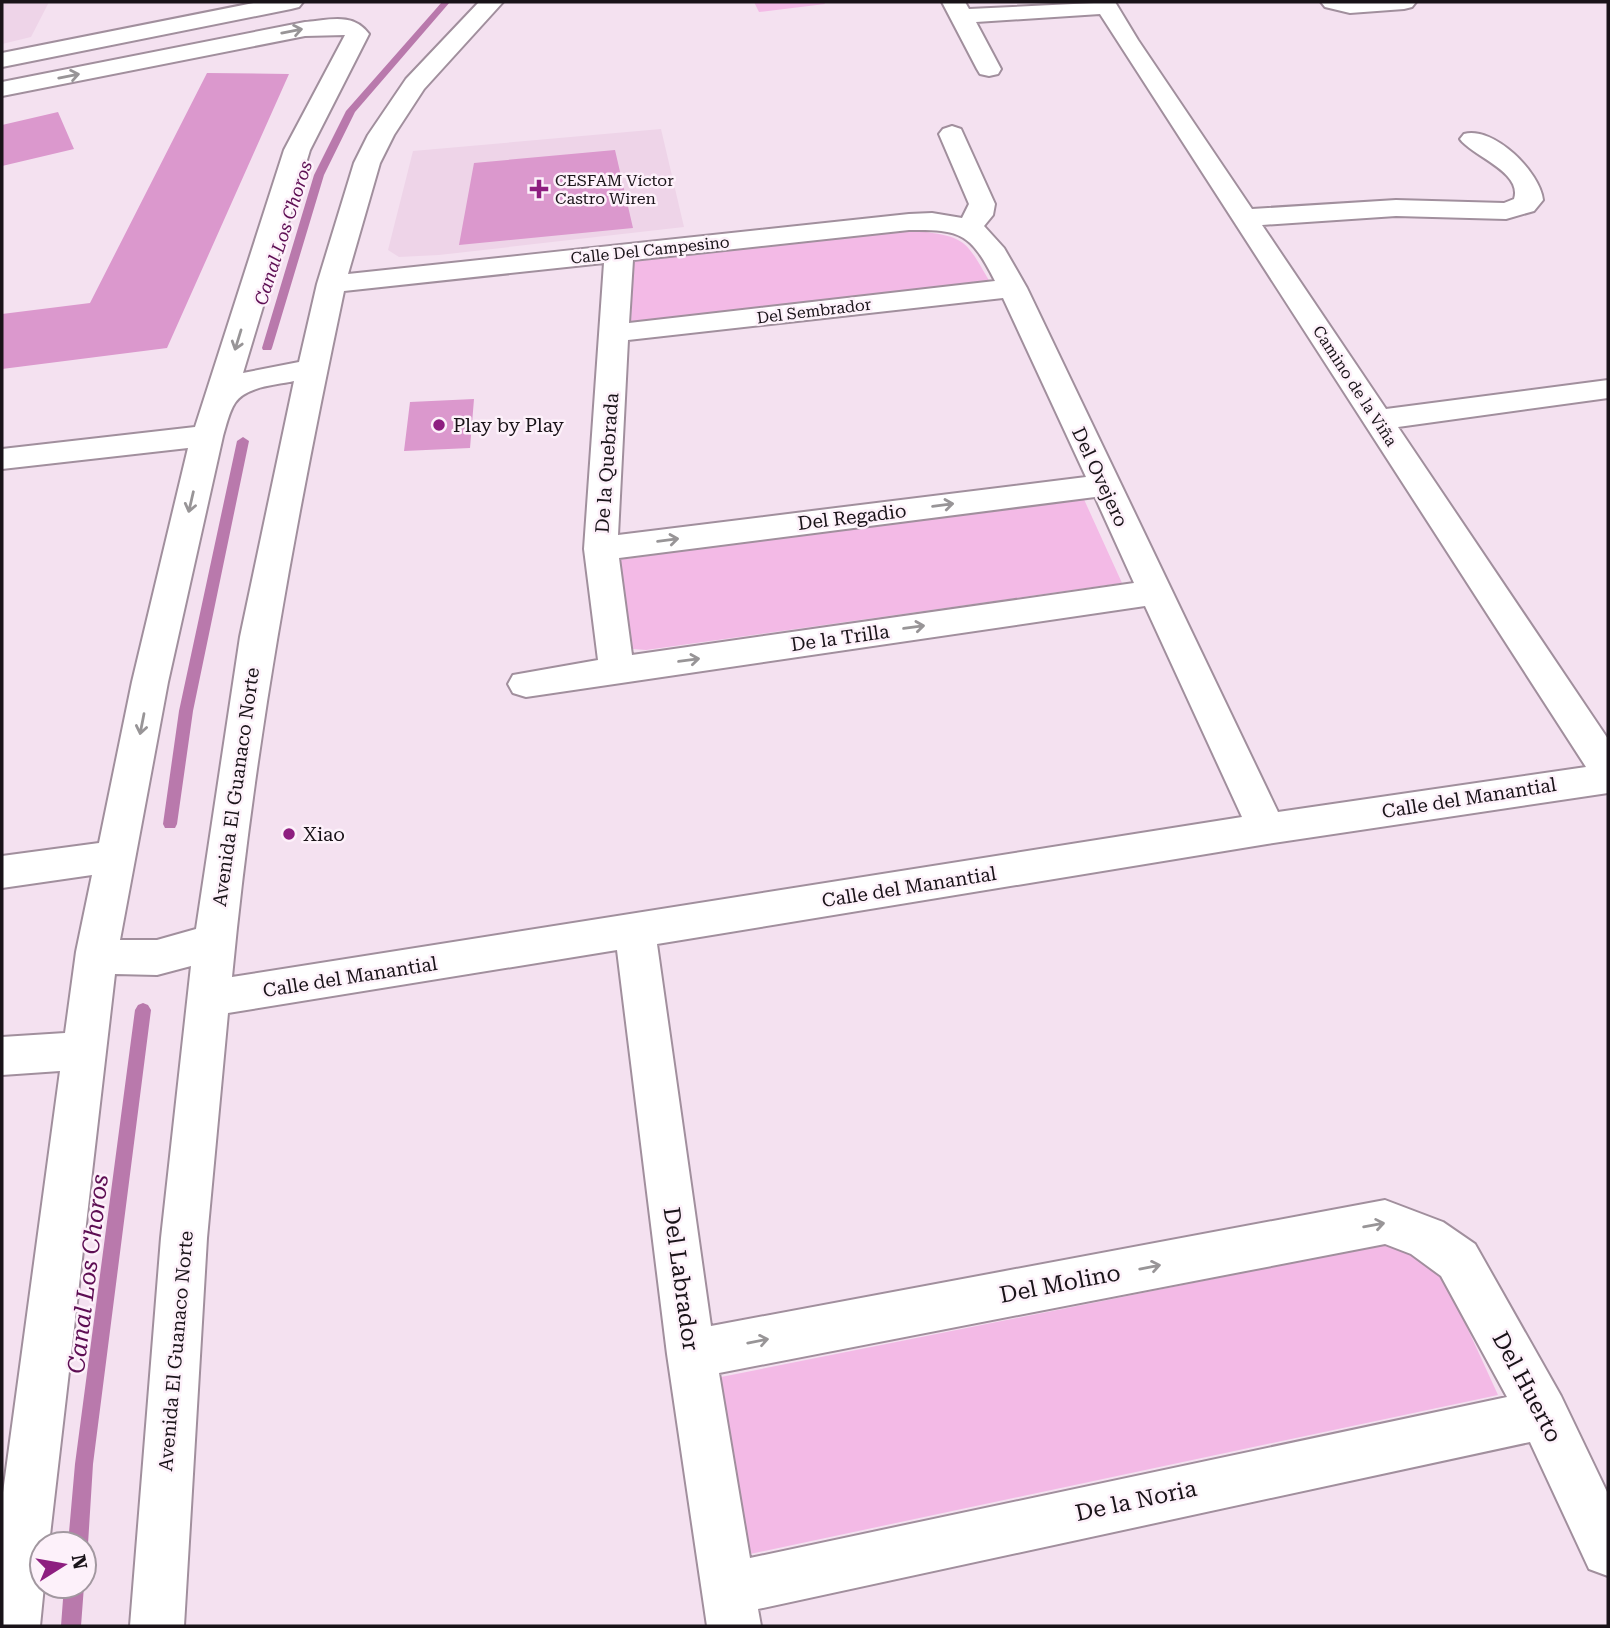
<svg xmlns="http://www.w3.org/2000/svg" width="1610" height="1628" font-family="'Roboto Serif',serif">
	<style>
		.built { fill: #eed4e8 }
		.green { fill: #f3bae6 }
		.lines { fill: none; stroke-linecap: round; stroke-linejoin: round }
		.stream { fill: #b979ac; fill-rule: evenodd }
		.building { fill: #db98cd }
		.minor-casing { stroke: #a18f9d; stroke-width: 4 }
		.minor { fill: #fff; fill-rule: evenodd }
		.oneway { stroke: #989597 }
		.poi-dot { fill: #8e1e80; stroke: #fdf1fa; stroke-width: 2.5 }
		.labels { text-anchor: middle; dominant-baseline: central; stroke-width: 5; stroke-linejoin: round; paint-order: stroke }
		.far-poi-label { font-size: 16px; fill: #191318; stroke: #fdf1fa; text-anchor: start }
		.far-street-label { font-size: 16px; fill: #191318; stroke: #fdf1fa }
		.far-water-label { font-size: 18px; font-style: italic; fill: #5d0d53; stroke: #fdf1fa }
		.poi-label { font-size: 19px; fill: #191318; stroke: #fdf1fa; text-anchor: start }
		.street-label { font-size: 19px; fill: #191318; stroke: #fdf1fa }
		.near-street-label { font-size: 23px; fill: #191318; stroke: #fdf1fa }
		.near-water-label { font-size: 24px; font-style: italic; fill: #5d0d53; stroke: #fdf1fa }
	</style>
	<rect width="100%" height="100%" fill="#f4e1f0"/>
	<!-- built -->
	<path class="built" d="M2,2H49L31,37L2,44Z
		M661,129L684,227L439,255L399,257L388,250L413,151Z"/>
	<!-- green -->
	<path class="green" d="M754,2H824L825,4L759,12Z
		M913,230C967,238 964,237 991,284L631,322L633,259Z
		M1082,495L1122,583L646,650L621,648L618,560Z
		M1393,1243L1438,1264L1498,1395L750,1554L721,1377Z"/>
	<g class="lines">
		<!-- stream -->
		<path class="stream" d="M442,2H450L355,112L324,175L272,348L271,350H263L262,348L314,175L346,111Z
			M243,437L249,441L193,711L177,824L175,828H165L163,824L179,711L237,441Z
			M143,1003L148,1005L151,1010L93,1464L88,1544L84,1551V1544H68L75,1464L135,1010L138,1005Z
			M64,1586H84L81,1626H61Z"/>
	</g>
	<!-- building -->
	<path class="building" d="M207,73L289,74L167,348L2,369V314L90,303Z
		M58,112L74,149L2,166V125Z
		M615,150L633,228L459,245L474,163Z
		M474,399L470,448L404,451L410,402Z"/>
	<g class="lines">
		<!-- minor casing -->
		<g class="minor-casing">
			<path id="minor" d="M258,2H303L299,7L291,9L2,67V53Z
				M479,2H503L424,89L394,135L380,163L348,274L909,214L932,213L962,218L969,204L939,134L943,129L952,126L961,129L995,204L993,215L984,226L1004,248L1027,288L1278,812L1586,767L1100,14L976,22L1001,69L998,74L989,76L980,74L977,69L942,2H965L969,9L1115,2L1138,40L1252,209L1396,200L1504,203L1514,199C1523,172 1472,156 1460,139L1464,134C1494,126 1540,172 1543,200L1534,211L1506,219L1396,216L1262,225L1386,409L1608,380V398L1398,427L1608,739V793L1267,844L657,944L711,1326L1385,1200L1443,1222L1475,1244L1561,1396L1608,1494V1576L1589,1569L1530,1442L758,1609L761,1626H707L667,1354L617,950L228,1013L207,1238L184,1626H130L161,1238L191,966L157,975L115,974L49,1544H42V1586H44L40,1626H2V1500L60,1071L2,1075V1037L65,1033L76,952L92,875L2,888V856L99,843L132,682L188,448L2,469V449L195,427L284,150L345,35L305,36L2,96V82L305,22C329,20 353,12 369,34L310,150L243,373L299,362L317,284L354,163L368,135L406,79ZM909,230C962,229 971,234 995,281L629,323L633,260ZM604,263L584,549L598,660L513,675L508,684L513,693L526,697L1145,606L1242,817L232,977C254,746 296,518 344,291ZM1003,298L1086,477L618,535L628,340ZM294,381L240,637L196,929L157,940H120L168,682L223,436C226,426 229,412 235,403C246,386 277,385 294,381ZM1095,497L1134,583L632,655L619,558ZM1385,1244L1411,1254L1441,1276L1507,1397L750,1558L719,1373Z
				M1321,2H1416L1412,7L1404,9L1350,13L1325,7Z"/>
		</g>
		<!-- minor -->
		<use href="#minor" class="minor"/>
	</g>
	<!-- one-way arrows -->
	<defs><path id="oneway-shaft" d="M-6 0H5M1.5-3L5.5 0L1.5 3" fill="none" stroke-width="1.6" stroke-linecap="round" stroke-linejoin="round" transform="scale(1.75)"/></defs>
	<g class="oneway">
		<use href="#oneway-shaft" transform="translate(292 31) rotate(-11)"/>
		<use href="#oneway-shaft" transform="translate(69 76) rotate(-11)"/>
		<use href="#oneway-shaft" transform="translate(238 340) rotate(107)"/>
		<use href="#oneway-shaft" transform="translate(191 502) rotate(103)"/>
		<use href="#oneway-shaft" transform="translate(943 505) rotate(-7)"/>
		<use href="#oneway-shaft" transform="translate(668 540) rotate(-7)"/>
		<use href="#oneway-shaft" transform="translate(914 627) rotate(-8)"/>
		<use href="#oneway-shaft" transform="translate(689 660) rotate(-8)"/>
		<use href="#oneway-shaft" transform="translate(142 724) rotate(101)"/>
		<use href="#oneway-shaft" transform="translate(1374 1225) rotate(-10)"/>
		<use href="#oneway-shaft" transform="translate(1150 1267) rotate(-11)"/>
		<use href="#oneway-shaft" transform="translate(758 1341) rotate(-11)"/>
	</g>
	<!-- markers -->
	<g class="poi-dot">
		<path d="M535.5 178.5h7v7h7v7h-7v7h-7v-7h-7v-7h7z"/>
		<circle cx="439" cy="425" r="7"/>
		<circle cx="289" cy="834" r="7"/>
	</g>
	<g class="labels">
		<!-- far-poi labels -->
		<g class="far-poi-label">
			<text x="555" y="180">CESFAM Víctor<tspan x="555" dy="18">Castro Wiren</tspan></text>
		</g>
		<!-- far-street labels -->
		<g class="far-street-label">
			<text transform="translate(650 250) rotate(-6)">Calle Del Campesino</text>
			<text transform="translate(814 311) rotate(-7)">Del Sembrador</text>
			<text transform="translate(1355 386) rotate(57)">Camino de la Viña</text>
		</g>
		<!-- far-water labels -->
		<g class="far-water-label">
			<text transform="translate(283 233) rotate(-72)">Canal Los Choros</text>
		</g>
		<!-- poi labels -->
		<g class="poi-label">
			<text x="453" y="425">Play by Play</text>
			<text x="303" y="834">Xiao</text>
		</g>
		<!-- street labels -->
		<g class="street-label">
			<text transform="translate(607 463) rotate(-86)">De la Quebrada</text>
			<text transform="translate(1100 477) rotate(65)">Del Ovejero</text>
			<text transform="translate(852 517) rotate(-7)">Del Regadio</text>
			<text transform="translate(840 638) rotate(-8)">De la Trilla</text>
			<text transform="translate(236 787) rotate(-82)">Avenida El Guanaco Norte</text>
			<text transform="translate(1469 798) rotate(-9)">Calle del Manantial</text>
			<text transform="translate(909 887) rotate(-9)">Calle del Manantial</text>
			<text transform="translate(350 977) rotate(-9)">Calle del Manantial</text>
			<text transform="translate(176 1351) rotate(-85)">Avenida El Guanaco Norte</text>
		</g>
		<!-- near-street labels -->
		<g class="near-street-label">
			<text transform="translate(681 1279) rotate(82)">Del Labrador</text>
			<text transform="translate(1060 1284) rotate(-11)">Del Molino</text>
			<text transform="translate(1527 1387) rotate(62)">Del Huerto</text>
			<text transform="translate(1136 1501) rotate(-12)">De la Noria</text>
		</g>
		<!-- near-water labels -->
		<g class="near-water-label">
			<text transform="translate(88 1274) rotate(-83)">Canal Los Choros</text>
		</g>
	</g>
	<!-- border -->
	<rect width="1610" height="1628" fill="none" stroke="#191318" stroke-width="7"/>
	<!-- north arrow -->
	<g transform="translate(63 1565) rotate(79)"><circle r="33" fill="#fdf1fa" stroke="#a298a0" stroke-width="2"/>
	<path d="M0-5L12 26L0 18L-12 26Z" fill="#8e1e80"/>
	<text y="-10" font-size="19" font-weight="bold" text-anchor="middle" fill="#191318">N</text>
	</g>
</svg>
